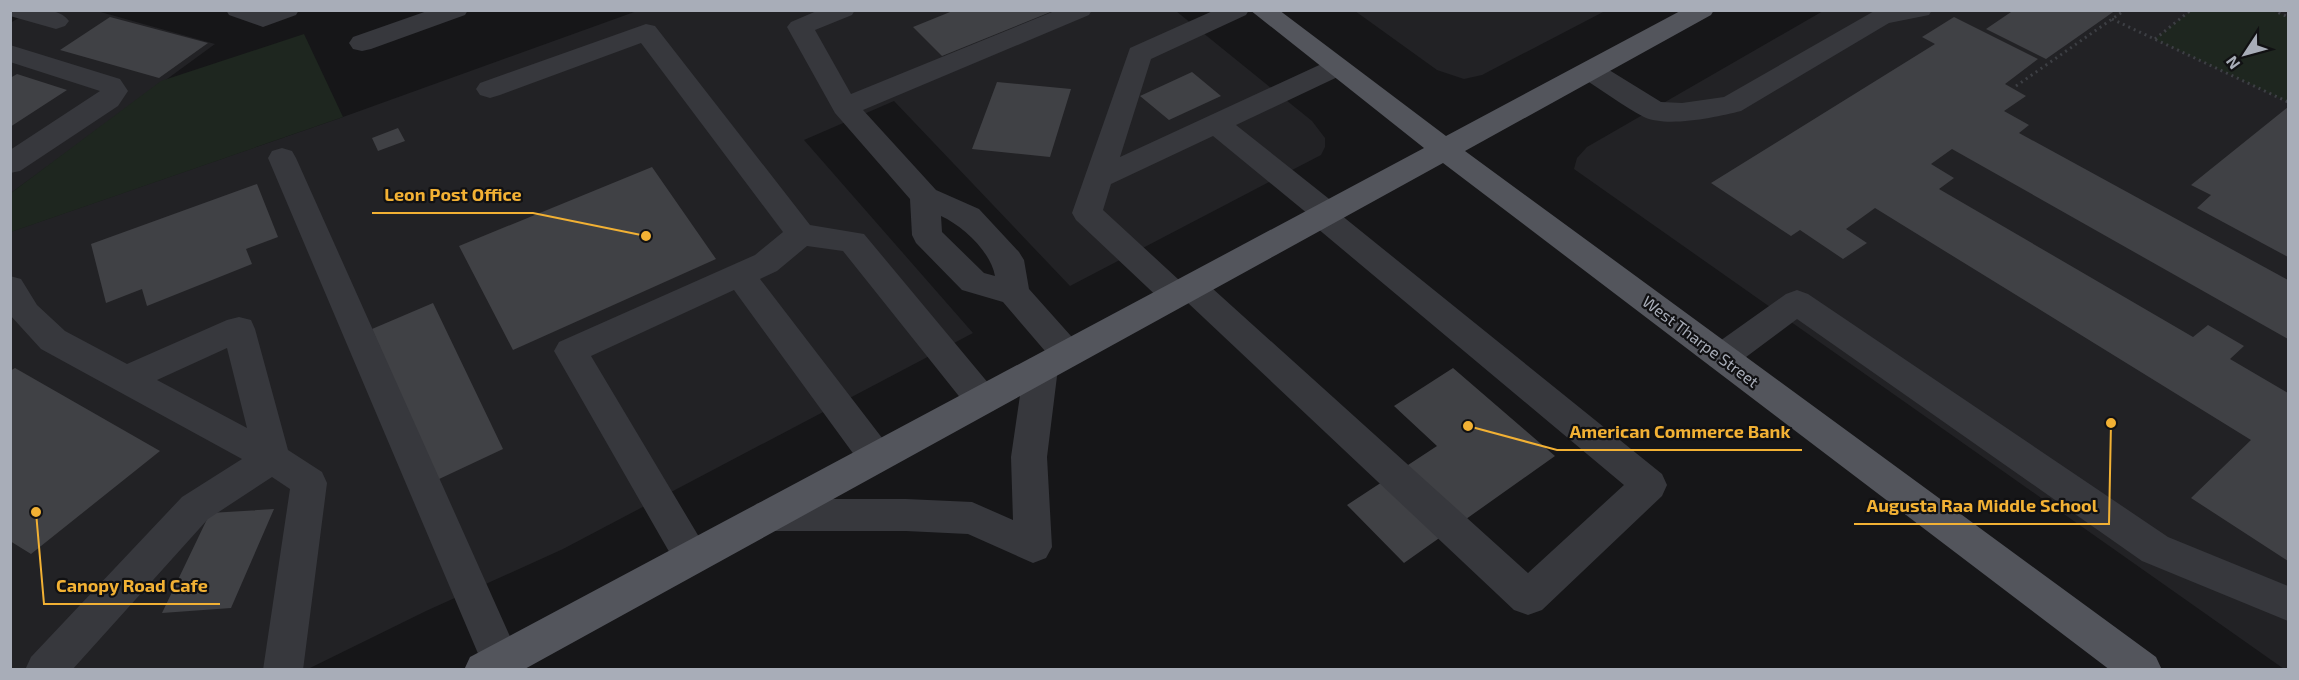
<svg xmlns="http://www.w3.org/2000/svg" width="2299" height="680" font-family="'Exo 2',sans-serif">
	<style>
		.built { fill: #222225 }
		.green { fill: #1e261f }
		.building { fill: #404145 }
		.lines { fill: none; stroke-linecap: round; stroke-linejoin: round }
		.path { stroke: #3d3f44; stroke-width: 3; stroke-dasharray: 2 4; stroke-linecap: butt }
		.minor { fill: #37383d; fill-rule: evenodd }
		.major { fill: #53555c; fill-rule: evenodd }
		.labels { text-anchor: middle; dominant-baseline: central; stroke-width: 4.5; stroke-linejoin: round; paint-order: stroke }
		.street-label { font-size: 16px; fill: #a8adb8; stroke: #111113 }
		.leader { fill: none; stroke: #f2b134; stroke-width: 2 }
		.callout-dot { fill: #f2b134; stroke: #111113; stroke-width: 2 }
		.callout-label { font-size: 18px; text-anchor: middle; font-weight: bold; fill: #f2b134; stroke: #111113; stroke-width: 4.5; stroke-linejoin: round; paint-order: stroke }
	</style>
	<rect width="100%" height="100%" fill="#161618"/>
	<!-- built -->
	<path class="built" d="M31,11H97L215,44L11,193L10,23Z
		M637,11H1176L1312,121L1325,138V147L1321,155L1070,286L894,101L804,140L973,333L563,549L426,611L308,669H11L10,232L343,117Z
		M1355,11H1605L1482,75L1464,79L1437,70Z
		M1823,11H2288V669H2284L1574,169L1577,158L1587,147Z"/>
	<!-- green -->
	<path class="green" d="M2191,11H2273L2288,17V102L2155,39Z
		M304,34L343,117L11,232V193L161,81Z"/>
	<!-- building -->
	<path class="building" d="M955,10H1053V11L942,56L913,27Z
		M2014,10H2116L2046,59L1986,29Z
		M110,17L208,43L159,78L60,50Z
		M1954,17L2038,59L2005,84L2026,96L2004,111L2029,125L2019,133L2288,280V339L1952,149L1931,164L1954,178L1939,189L2193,337L2208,325L2244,346L2230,359L2288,393V561L2191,498L2251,440L1875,208L1846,229L1867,243L1843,259L1800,230L1791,236L1711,183L1935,44L1922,37Z
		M1192,72L1221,96L1169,120L1140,96Z
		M17,74L67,90L10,127V78Z
		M997,82L1071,89L1050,157L972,149Z
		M2288,107V257L2197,208L2211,195L2191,185Z
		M398,128L405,141L378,151L372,138Z
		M652,167L716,259L513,350L459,246Z
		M257,184L278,237L246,249L252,264L147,306L142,289L106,303L91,244Z
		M433,303L503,449L437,480L372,329Z
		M15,368L160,451L31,554L10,541V371Z
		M1453,368L1555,456L1404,563L1347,505L1437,446L1394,406Z
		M274,509L231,608L162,613L210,513Z"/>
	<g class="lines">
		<!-- path -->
		<path class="path" d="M2273,10L2288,17
			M2112,19L2288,102
			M2155,39L2191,10
			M2016,86L2125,10"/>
		<!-- minor -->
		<path class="minor" d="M10,10C27,10 58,5 69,21L65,26L56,29L10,16Z
			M226,10H299L296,15L263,27L229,15Z
			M430,10H468L465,15L371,49L362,51L353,49L349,43L353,37Z
			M819,10H855L852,15L815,30L851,94L1057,10H1092L1089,15L863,110L936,190L979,209L1019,252L1024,260L1029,289L1079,345L1084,354L1079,363L1067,367L1055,363L1058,368L1047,457L1052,547L1046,558L1033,563L968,534L906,531H769L756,526L751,515L756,504L769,499H906L972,502L1013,520L1011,457L1024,368L1029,359L1041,355L1051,358L1003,302L962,290L916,243L912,235L910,199L835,113L787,27L791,22ZM941,216C963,226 991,252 995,276L984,273L942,232Z
			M1215,10H1249L1246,15L1151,59L1120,157L1328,61L1337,59L1346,61L1350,67L1346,73L1236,125L1338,206L1342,213L1341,215L1662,474L1667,485L1662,496L1542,610L1528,615L1514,610L1187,302L1175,307L1164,303L1076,220L1072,213L1130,48ZM1213,136L1308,214L1307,216L1311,223L1624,485L1528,573L1202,279L1191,275L1179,280L1103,210L1111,184Z
			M1876,10H1932L1929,15L1889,23L1741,111C1717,117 1667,128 1644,117C1623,106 1602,90 1581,77L1578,71L1581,65L1591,63L1601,65L1661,102L1682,103L1724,97Z
			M646,24L655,26L810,225L864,234L994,390L999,400L994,410L982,414L970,410L843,251L807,246L777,271L760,279L889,447L894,457L889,467L876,472L863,467L734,290L591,356L711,557L705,569L692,573L679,569L554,351L559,342L755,255L783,232L641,43L500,95L490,98L480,95L476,89L480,83Z
			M10,45L120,79L128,91L118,106L20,171L10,173V150L100,91L10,62Z
			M282,148L292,151L296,158L521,661L517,670H485L268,158L272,151Z
			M10,276L21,279L37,305L65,331L127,364L227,320L239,317L251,320L255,329L288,450L322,472L327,483L303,670H263L290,489L272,477L208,519L72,670H25L31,657L182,497L242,459L41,349L10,315ZM227,348L247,428L157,380Z
			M1797,290L1808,294L2168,537L2288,586V621L2142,561L1797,319L1734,366L1722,370L1710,366L1705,357L1710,348L1786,294Z"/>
		<!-- major -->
		<path class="major" d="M1250,10H1279L1446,136L1682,10H1714L1711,15L1465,151L2156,657L2162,670H2110L1443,163L523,670H464L470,657L1424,148Z"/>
	</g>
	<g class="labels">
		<!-- street labels -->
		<g class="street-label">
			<text transform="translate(1701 341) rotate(37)">West Tharpe Street</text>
		</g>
	</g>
	<!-- callouts -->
	<path class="leader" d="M646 236L533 213H372M1468 426L1557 450H1802M2111 423L2109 524H1854M36 512L44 604H220"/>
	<g class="callout-dot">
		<circle cx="646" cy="236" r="6"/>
		<circle cx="1468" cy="426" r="6"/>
		<circle cx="2111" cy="423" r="6"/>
		<circle cx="36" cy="512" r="6"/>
	</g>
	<g class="callout-label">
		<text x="453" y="201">Leon Post Office</text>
		<text x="1680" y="438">American Commerce Bank</text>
		<text x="1982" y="512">Augusta Raa Middle School</text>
		<text x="132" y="592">Canopy Road Cafe</text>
	</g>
	<!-- border -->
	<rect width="2299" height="680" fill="none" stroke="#a8adb8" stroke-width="24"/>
	<!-- north arrow -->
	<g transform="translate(2245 54) rotate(234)" stroke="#111113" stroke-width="4.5" paint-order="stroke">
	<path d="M0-4.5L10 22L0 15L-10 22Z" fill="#a8adb8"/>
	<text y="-9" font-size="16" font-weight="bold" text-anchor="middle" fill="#a8adb8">N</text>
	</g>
</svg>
